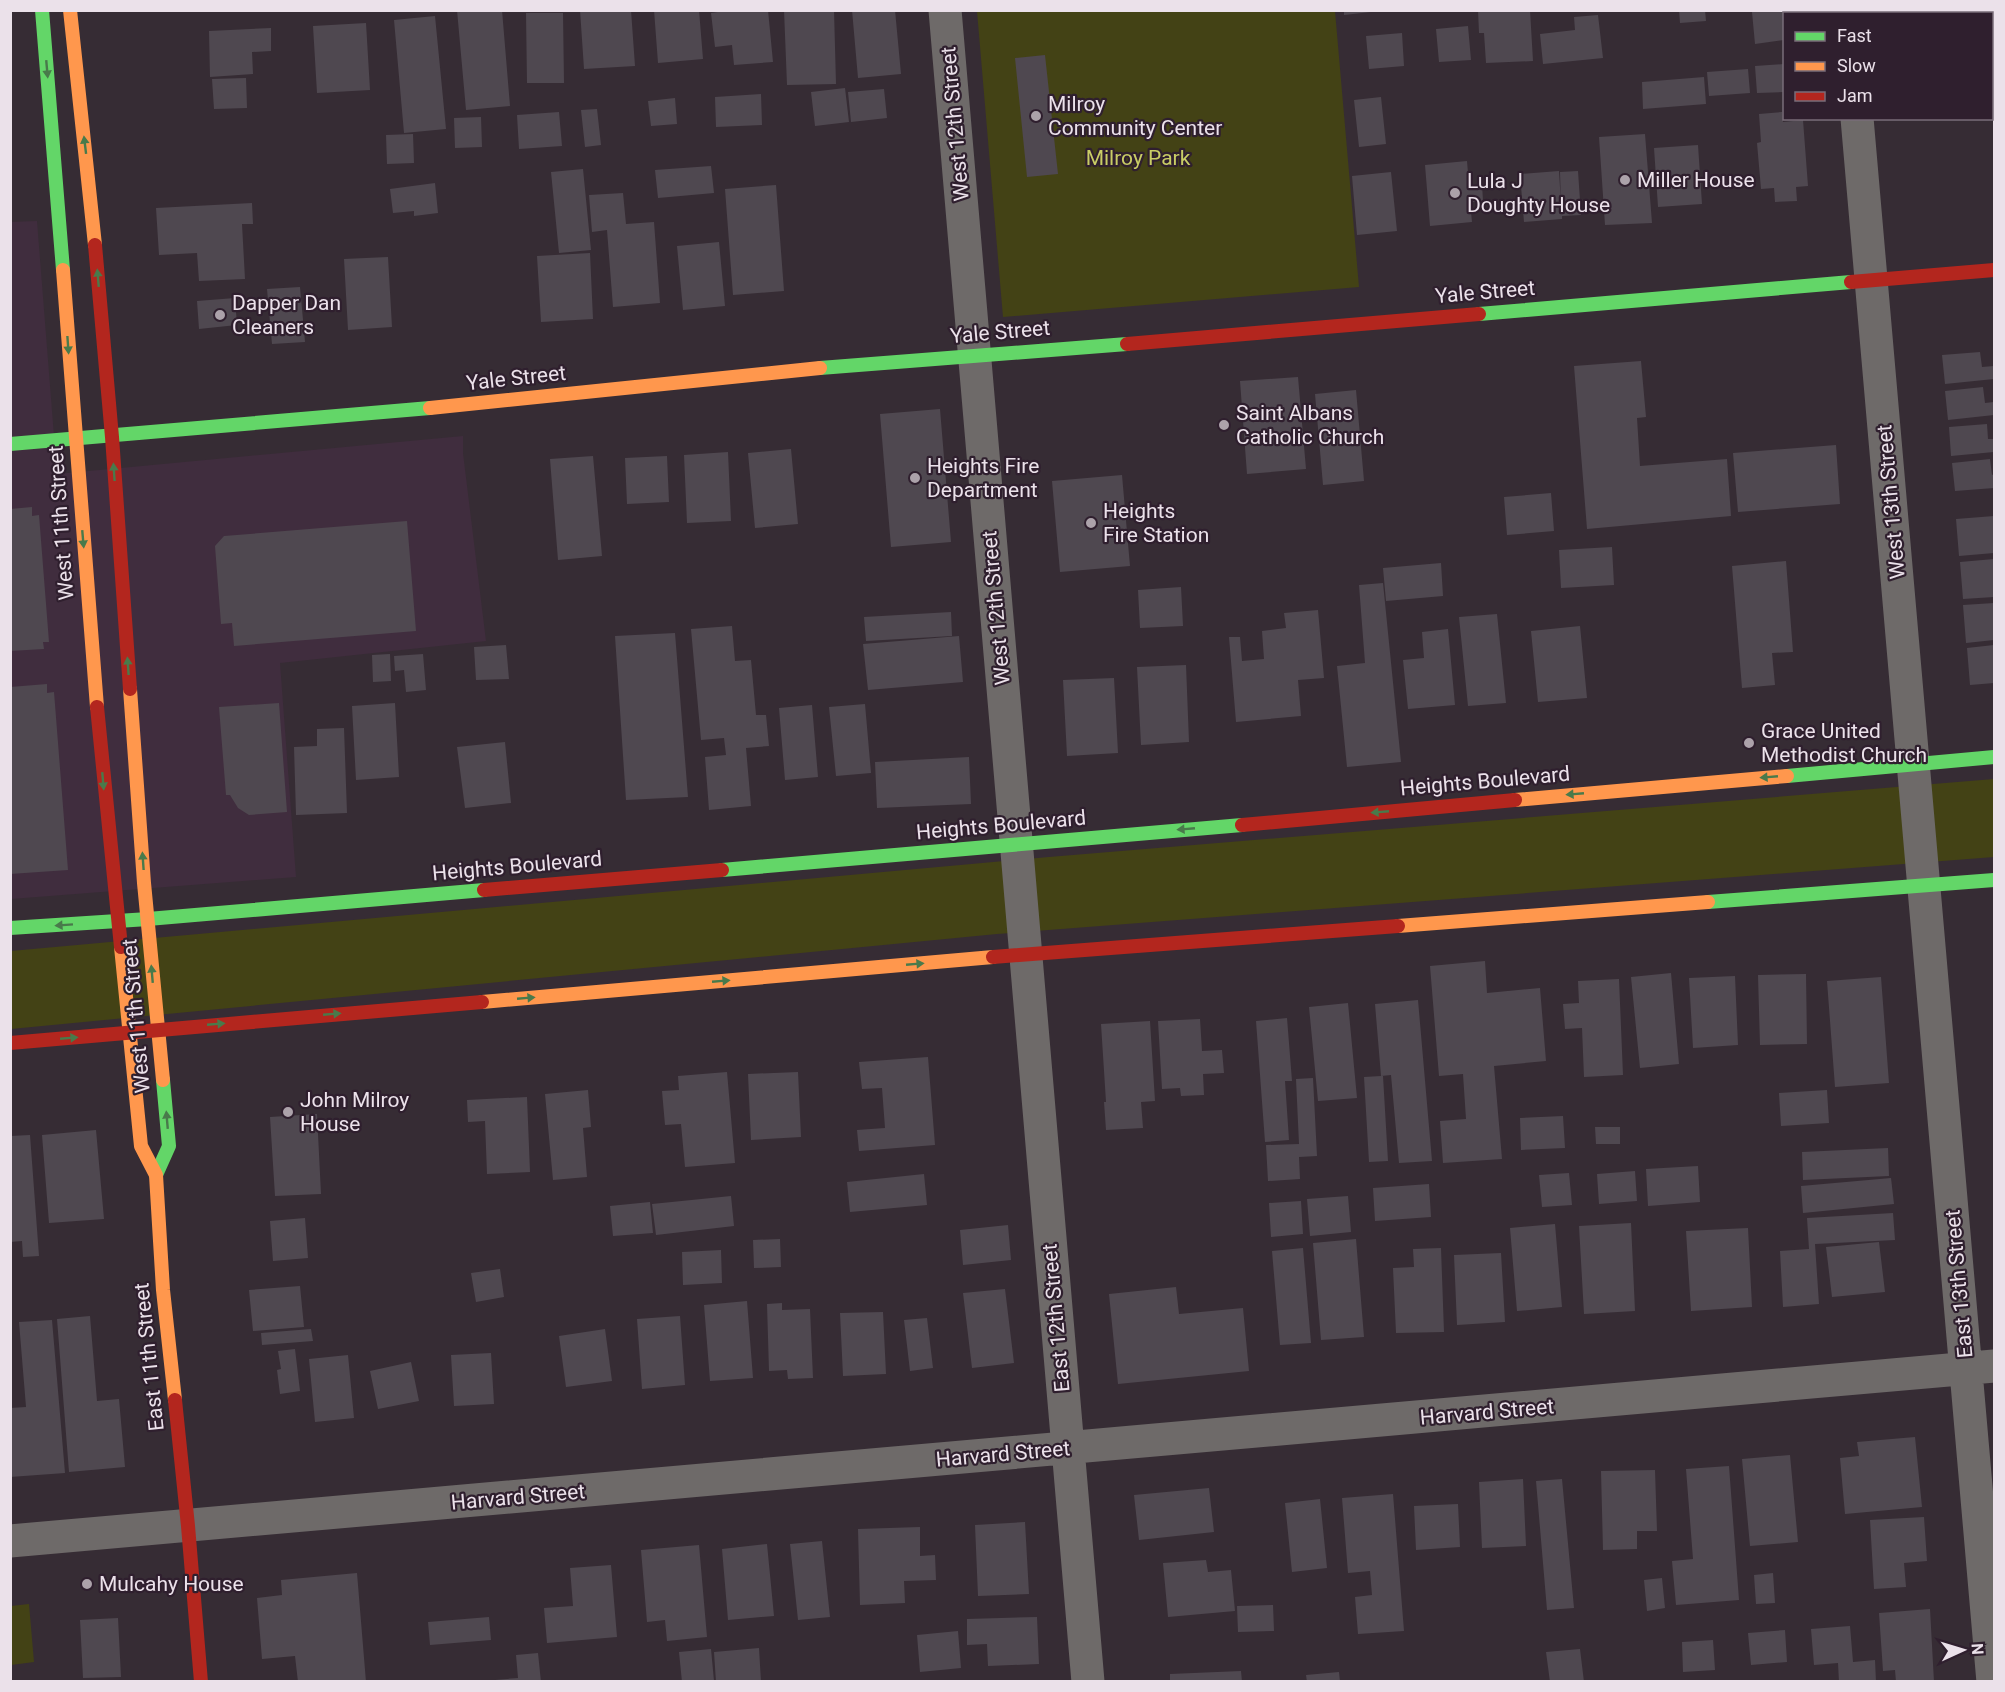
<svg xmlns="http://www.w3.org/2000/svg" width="2005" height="1692" font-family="Roboto,sans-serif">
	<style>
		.built { fill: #402d3e }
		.green { fill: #434215 }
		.building { fill: #4f4850 }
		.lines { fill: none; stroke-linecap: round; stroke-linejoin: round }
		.street { stroke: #6e6a69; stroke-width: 33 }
		.fast { stroke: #63d668; stroke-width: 14 }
		.slow { stroke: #ff974d; stroke-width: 14 }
		.jam { stroke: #b3261e; stroke-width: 14 }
		.oneway { fill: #497a4b }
		.poi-dot { fill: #aca2aa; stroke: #2f1f2e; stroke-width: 2 }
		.labels { text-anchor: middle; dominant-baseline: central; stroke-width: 4.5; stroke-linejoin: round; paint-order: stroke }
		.poi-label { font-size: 21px; fill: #ebe1ea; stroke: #2f1f2e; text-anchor: start }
		.street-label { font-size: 21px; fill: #ebe1ea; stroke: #2f1f2e }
		.park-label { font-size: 21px; fill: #c9cd65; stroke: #2f1f2e }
	</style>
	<rect width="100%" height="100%" fill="#362c34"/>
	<!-- built -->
	<path class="built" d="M37,221L57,474L463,436V453L486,641L280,663L296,877L11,899L10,222Z"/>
	<!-- green -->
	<path class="green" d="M977,11H1335L1359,287L1003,317Z
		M1994,779V857L997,934L11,1029V951L1049,857Z
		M29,1604L34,1662L11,1665V1606Z"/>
	<!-- building -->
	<path class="building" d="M457,10H502L510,106L466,110Z
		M580,10H631L635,66L584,69Z
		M654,10H699L703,59L658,63Z
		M731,10H768L773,62L734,65L732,45L715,47L711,13Z
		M784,10H834L836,84L787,85Z
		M852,10H895L901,74L858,78Z
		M1344,10H1371V12L1344,15Z
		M1478,10H1530L1533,61L1486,63L1484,33H1479Z
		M1679,10H1705L1706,21L1680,23Z
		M1771,10H1793V14H1784V40L1755,44L1752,12Z
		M1913,10H1988V12L1913,14Z
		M526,13H563L564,83H527Z
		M1598,15L1603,58L1543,64L1540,34L1575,30L1574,17Z
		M435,16L446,129L404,133L394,20Z
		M366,23L370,90L317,93L313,26Z
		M1468,26L1471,60L1439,62L1436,29Z
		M271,28V51L252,52L253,74L210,77L209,31Z
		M1402,33L1404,66L1369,69L1366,36Z
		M1045,55L1058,174L1027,177L1015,58Z
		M1784,64V92L1757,93L1755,66Z
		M1748,69L1750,93L1709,96L1707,72Z
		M1704,77L1706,104L1643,109L1642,82Z
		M246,78L247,108L214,109L212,79Z
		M845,88L849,122L815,126L811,92Z
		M884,89L887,118L851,122L848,92Z
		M761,94L762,125L716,127L715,97Z
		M1381,97L1386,144L1359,147L1354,100Z
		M675,98L677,124L651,126L648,101Z
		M597,109L601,145L585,147L581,110Z
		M559,112L562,146L519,149L517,115Z
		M1782,112L1783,122L1803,120L1808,186L1796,187L1797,201L1775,202L1774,188L1761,189L1757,143L1761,142L1759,114Z
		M481,117L482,147L455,148L454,118Z
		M413,134L414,163L387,164L386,135Z
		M1645,134L1652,223L1605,225L1599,137Z
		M1698,145L1702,204L1658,207L1654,148Z
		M1467,161L1469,185L1482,184L1483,201L1470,202L1472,222L1430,226L1425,165Z
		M711,166L714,193L658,198L655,170Z
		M583,169L591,250L559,253L551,172Z
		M1559,171L1561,204L1560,172L1578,171L1581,215L1562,216V219L1524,222L1520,174Z
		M1391,172L1397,231L1357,235L1352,176Z
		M435,183L438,213L414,216V211L393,213L390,189Z
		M776,185L784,291L733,295L725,189Z
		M623,193L626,224L654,222L660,303L613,307L607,230L592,232L589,195Z
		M252,203L253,224H242L245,279L199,281L197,253L159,255L156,208Z
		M719,242L725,306L683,310L677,246Z
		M590,253L593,319L541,322L537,256Z
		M388,257L392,327L348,330L344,259Z
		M300,287L305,342L272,344L267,289Z
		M235,298L237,325L199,329L197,301Z
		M1980,352L1982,367L1994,366V379L1945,384L1942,355Z
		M1641,361L1646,417L1637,418L1640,466L1727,459L1731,516L1587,529L1574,366Z
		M1298,377L1306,469L1247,474L1240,381Z
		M1983,387L1985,403L1994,402V415L1948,420L1945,391Z
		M1356,390L1364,481L1323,485L1315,394Z
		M940,409L951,542L891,547L880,414Z
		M1987,424L1988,439H1994V452L1951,456L1949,427Z
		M1836,445L1840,504L1738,512L1733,453Z
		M791,449L798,524L755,528L748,453Z
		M728,452L731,521L687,523L684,455Z
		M593,456L602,556L558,560L550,459Z
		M667,456L669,502L627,504L625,458Z
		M1990,459L1992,475L1994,474V488L1955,491L1952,463Z
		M1122,475L1130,566L1060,572L1052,481Z
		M1551,493L1554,531L1507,535L1504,497Z
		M32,507V516L39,515L49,642H43L44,649L10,651V509Z
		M1994,516V553L1959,556L1956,519Z
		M407,521L416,631L234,646L232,623L221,624L215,546L224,536Z
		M1612,547L1614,585L1561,588L1559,550Z
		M1994,559V597L1963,599L1960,562Z
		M1786,561L1793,652L1772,653L1775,685L1742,688L1732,566Z
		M1441,563L1443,596L1386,601L1383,568Z
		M1383,583L1401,762L1347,767L1337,666L1365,663L1359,585Z
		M1181,587L1183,626L1140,628L1138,590Z
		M1994,603V640L1966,643L1963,605Z
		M1318,610L1324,678L1298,680L1301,716L1236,722L1229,637H1240L1242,661L1264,659L1262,631L1286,628L1284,613Z
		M951,612L952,636L866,641L864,617Z
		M1497,614L1506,703L1468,706L1459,617Z
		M732,626L735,661L751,660L756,715H766L769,746L746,748L751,806L709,810L705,757L726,755L724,738L701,740L691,629Z
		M1580,626L1587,698L1538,702L1531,631Z
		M1448,629L1455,705L1408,709L1403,660L1424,658L1422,632Z
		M675,633L688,797L626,800L615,636Z
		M959,636L963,682L868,690L863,644Z
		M506,645L509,679L476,680L474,647Z
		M1994,645V683L1970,685L1967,648Z
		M390,654L391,681L373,682L372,655Z
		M423,654L426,690L406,692L404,670L395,671L394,656Z
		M1186,665L1189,742L1141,745L1137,667Z
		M1114,678L1118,753L1067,756L1063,680Z
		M47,684V693L54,692L68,870L10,874V687Z
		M279,703L287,812L249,815L238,808L230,795H226L219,707Z
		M395,703L399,777L356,780L352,706Z
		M865,704L871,773L836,776L829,707Z
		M812,705L818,777L785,780L779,708Z
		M344,728L347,813L296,815L294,747L317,746V729Z
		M505,742L511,803L465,808L457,747Z
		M969,757L971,804L877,808L875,762Z
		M1485,961L1487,993L1540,988L1546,1061L1494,1066L1502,1159L1443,1163L1440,1121L1466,1119L1463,1074L1439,1076L1430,966Z
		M1671,973L1679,1064L1640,1068L1631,977Z
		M1806,974L1807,1044L1760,1045L1758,975Z
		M1735,976L1738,1045L1693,1048L1689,978Z
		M1881,977L1889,1083L1835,1087L1827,981Z
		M1619,979L1623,1075L1584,1077L1582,1028L1565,1029L1563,1004L1579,1003L1578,981Z
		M1418,1000L1432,1161L1399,1163L1391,1075L1381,1076H1383L1388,1161L1369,1162L1364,1077L1381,1076L1375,1004Z
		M1348,1003L1357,1098L1318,1101L1309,1007Z
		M1287,1018L1292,1081H1285L1289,1140L1265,1142L1256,1021Z
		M1200,1019L1202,1051L1222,1050L1224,1073L1203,1074L1204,1095L1181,1096L1180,1088L1162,1089L1158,1021Z
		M1150,1021L1155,1101L1141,1102L1143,1128L1106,1130L1104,1102H1106L1101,1024Z
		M928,1057L935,1145L859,1151L857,1130L885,1128L882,1088L862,1089L859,1062Z
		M727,1072L735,1163L685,1167L681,1124L665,1125L662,1091L679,1090L678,1076Z
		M798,1072L801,1137L751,1140L748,1074Z
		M1313,1078L1317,1156L1299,1157L1300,1179L1268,1181L1266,1145L1299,1144L1296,1079Z
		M588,1090L591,1127L583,1128L587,1177L553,1180L545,1094Z
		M1827,1090L1829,1123L1781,1126L1779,1093Z
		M527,1097L530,1172L487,1174L485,1121L468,1122L467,1100Z
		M317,1114L321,1194L275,1196L270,1117Z
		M1563,1116L1565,1148L1521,1150L1520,1118Z
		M1595,1127H1620V1144H1596Z
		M96,1130L104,1219L49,1223L42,1135Z
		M30,1135L39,1256L23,1257L22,1241L10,1242V1136Z
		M1888,1148L1889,1176L1803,1180L1802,1152Z
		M1698,1166L1700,1202L1648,1206L1646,1169Z
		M1635,1171L1637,1201L1599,1204L1597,1174Z
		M1569,1173L1572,1205L1542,1207L1539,1175Z
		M924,1174L927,1205L850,1212L847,1182Z
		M1891,1178L1894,1204L1803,1213L1801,1186Z
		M1429,1184L1431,1217L1375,1221L1373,1188Z
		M731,1196L734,1226L656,1235L652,1204Z
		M1348,1196L1351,1232L1310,1236L1307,1199Z
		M1301,1201L1303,1234L1271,1237L1269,1203Z
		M650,1202L653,1233L613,1236L610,1206Z
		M1893,1213L1895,1240L1815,1244L1819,1304L1783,1307L1780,1251L1809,1249L1807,1218Z
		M305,1218L308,1258L273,1261L270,1221Z
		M1631,1223L1635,1311L1584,1314L1579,1226Z
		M1555,1224L1562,1307L1517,1311L1510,1228Z
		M1008,1225L1011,1260L963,1265L960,1230Z
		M1748,1228L1752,1307L1691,1311L1686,1231Z
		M780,1239L781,1267L754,1268L753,1240Z
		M1356,1239L1364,1337L1321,1340L1313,1243Z
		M1879,1242L1885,1292L1832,1297L1826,1247Z
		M1303,1248L1311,1343L1280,1345L1272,1251Z
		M1441,1248L1444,1332L1396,1333L1393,1268L1414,1267L1413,1249Z
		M721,1250L722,1283L683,1285L682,1252Z
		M1501,1253L1505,1322L1457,1325L1454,1255Z
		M500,1269L504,1297L476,1302L471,1273Z
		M300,1286L304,1327L253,1331L249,1290Z
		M1176,1287L1179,1314L1243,1308L1249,1371L1118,1384L1109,1294Z
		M1005,1289L1014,1363L972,1368L963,1293Z
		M747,1301L753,1378L710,1381L704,1305Z
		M782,1303V1310L810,1309L813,1378L788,1379L787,1370L769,1371L767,1304Z
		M883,1312L886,1374L843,1376L840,1313Z
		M90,1316L97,1401L119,1399L125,1467L69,1472L57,1319Z
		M680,1316L685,1385L642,1389L637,1319Z
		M927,1318L933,1368L910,1371L904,1320Z
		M52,1320L65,1473L10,1477V1408L26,1407L19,1322Z
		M311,1329L313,1341L262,1345L261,1333Z
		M605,1329L612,1381L566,1387L559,1336Z
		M295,1349L300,1391L280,1394L277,1370L281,1369L278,1351Z
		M491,1353L494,1404L454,1406L451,1355Z
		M348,1355L354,1418L315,1422L309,1359Z
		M411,1362L419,1401L378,1409L370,1371Z
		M1915,1437L1922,1507L1845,1514L1840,1458L1859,1456L1857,1442Z
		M1790,1455L1798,1542L1750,1546L1742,1459Z
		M1729,1466L1739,1600L1676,1605L1672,1561L1693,1559L1686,1469Z
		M1655,1470L1657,1531H1637V1549L1603,1550L1601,1471Z
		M1523,1479L1526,1546L1482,1548L1479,1482Z
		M1562,1479L1574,1608L1547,1610L1536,1481Z
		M1209,1488L1214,1532L1139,1540L1134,1495Z
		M1393,1494L1404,1631L1358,1634L1355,1597L1372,1595L1370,1571L1348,1573L1342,1498Z
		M1320,1499L1327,1568L1292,1572L1285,1503Z
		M1458,1504L1460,1547L1416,1550L1414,1506Z
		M1924,1517L1927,1561L1904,1563L1906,1587L1874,1589L1870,1520Z
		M1025,1522L1029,1594L978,1596L975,1525Z
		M920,1527V1556L935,1555L936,1580L904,1581L905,1603L860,1605L858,1529Z
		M822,1541L830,1617L798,1620L790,1544Z
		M767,1544L774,1616L728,1620L722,1549Z
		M699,1545L707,1637L667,1641L665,1620L647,1622L641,1550Z
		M1206,1560L1208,1572L1231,1570L1235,1611L1168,1617L1163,1563Z
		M611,1565L617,1637L547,1643L544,1608L573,1606L570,1568Z
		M357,1573L366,1682H298L295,1656L262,1659L257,1598L282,1595L281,1580Z
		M1773,1573L1775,1603L1756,1604L1754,1575Z
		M1662,1578L1665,1608L1647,1611L1644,1580Z
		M1273,1605L1274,1631L1238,1632L1237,1606Z
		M1930,1609L1934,1682H1896L1895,1670L1883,1671L1879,1613Z
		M489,1617L491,1640L430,1645L428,1622Z
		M1037,1617L1039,1664L988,1666L987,1644L967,1645V1619Z
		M118,1618L121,1677L83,1678L80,1620Z
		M1850,1626L1853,1662L1875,1660L1876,1682H1839L1838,1663L1814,1665L1811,1629Z
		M1785,1630L1787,1662L1751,1665L1748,1633Z
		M958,1631L961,1668L920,1672L917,1635Z
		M1713,1640L1715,1670L1683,1672L1682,1642Z
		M759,1648L761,1682H716L714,1652Z
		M711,1649L714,1681L682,1682L679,1652Z
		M1580,1649L1584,1682H1550L1546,1652Z
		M538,1653L541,1682H495V1680L518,1678L516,1655Z
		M1241,1671L1242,1682H1170V1674Z
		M1339,1672L1340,1682H1307L1306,1675Z"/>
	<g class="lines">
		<!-- street -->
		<path class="street" d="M945,10L1088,1682
			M1847,10V14
			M1857,118L1993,1682
			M10,1541L1994,1366"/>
		<!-- fast -->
		<path class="fast" d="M42,10L63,270
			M1479,314L1851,282
			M820,368L1127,344
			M10,444L430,408
			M1787,776L1994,757
			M722,870L1242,825
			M1708,902L1994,880
			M10,928L148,919L484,890
			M156,1175L169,1146L163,1080"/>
		<!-- slow -->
		<path class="slow" d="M70,10L95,245
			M63,270L97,707
			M430,408L820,368
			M130,689L144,883L163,1080
			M1515,800L1787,776
			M1398,926L1708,902
			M121,947L141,1146L156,1175L163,1290L175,1400
			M482,1002L993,957"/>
		<!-- jam -->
		<path class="jam" d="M95,245L112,437L130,689
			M1851,282L1994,270
			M1127,344L1479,314
			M97,707L121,947
			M1242,825L1515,800
			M484,890L722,870
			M993,957L1398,926
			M10,1043L482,1002
			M175,1400L188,1526L201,1682"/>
	</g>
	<!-- one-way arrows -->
	<defs><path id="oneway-solid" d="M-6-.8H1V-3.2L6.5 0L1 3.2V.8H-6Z" transform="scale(1.5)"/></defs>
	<g class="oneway">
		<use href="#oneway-solid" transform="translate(47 69) rotate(85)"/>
		<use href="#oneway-solid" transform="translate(85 145) rotate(-97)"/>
		<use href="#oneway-solid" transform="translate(98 278) rotate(-95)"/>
		<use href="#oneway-solid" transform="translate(68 345) rotate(86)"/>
		<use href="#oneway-solid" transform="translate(114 472) rotate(-94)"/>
		<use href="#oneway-solid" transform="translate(83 539) rotate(85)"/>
		<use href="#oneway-solid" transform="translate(128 666) rotate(-94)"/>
		<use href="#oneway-solid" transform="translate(1769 777) rotate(175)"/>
		<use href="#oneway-solid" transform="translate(103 781) rotate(85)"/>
		<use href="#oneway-solid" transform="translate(1575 794) rotate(175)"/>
		<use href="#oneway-solid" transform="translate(1380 812) rotate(175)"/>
		<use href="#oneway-solid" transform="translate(1186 829) rotate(175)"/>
		<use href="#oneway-solid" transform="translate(143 861) rotate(-94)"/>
		<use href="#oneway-solid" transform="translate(64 925) rotate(176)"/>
		<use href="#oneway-solid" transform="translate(915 964) rotate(-5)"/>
		<use href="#oneway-solid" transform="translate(152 974) rotate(-95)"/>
		<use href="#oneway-solid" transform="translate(721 981) rotate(-5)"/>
		<use href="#oneway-solid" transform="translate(526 998) rotate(-5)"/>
		<use href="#oneway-solid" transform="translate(332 1014) rotate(-5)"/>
		<use href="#oneway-solid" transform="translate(216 1024) rotate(-5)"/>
		<use href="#oneway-solid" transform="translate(69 1038) rotate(-5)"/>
		<use href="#oneway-solid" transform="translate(167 1120) rotate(-95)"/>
	</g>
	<!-- markers -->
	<g class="poi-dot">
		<circle cx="1036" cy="116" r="6"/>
		<circle cx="1625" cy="180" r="6"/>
		<circle cx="1455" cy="193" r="6"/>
		<circle cx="220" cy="315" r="6"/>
		<circle cx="1224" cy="425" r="6"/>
		<circle cx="915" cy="478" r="6"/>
		<circle cx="1091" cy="523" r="6"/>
		<circle cx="1749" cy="743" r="6"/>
		<circle cx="288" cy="1112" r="6"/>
		<circle cx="87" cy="1584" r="6"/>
	</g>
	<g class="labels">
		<!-- poi labels -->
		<g class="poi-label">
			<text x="1048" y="104">Milroy<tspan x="1048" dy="24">Community Center</tspan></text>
			<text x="1637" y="180">Miller House</text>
			<text x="1467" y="181">Lula J<tspan x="1467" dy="24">Doughty House</tspan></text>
			<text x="232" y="303">Dapper Dan<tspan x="232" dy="24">Cleaners</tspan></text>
			<text x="1236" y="413">Saint Albans<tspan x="1236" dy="24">Catholic Church</tspan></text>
			<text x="927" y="466">Heights Fire<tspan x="927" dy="24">Department</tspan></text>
			<text x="1103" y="511">Heights<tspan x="1103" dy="24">Fire Station</tspan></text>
			<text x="1761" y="731">Grace United<tspan x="1761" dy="24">Methodist Church</tspan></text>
			<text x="300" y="1100">John Milroy<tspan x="300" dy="24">House</tspan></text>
			<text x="99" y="1584">Mulcahy House</text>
		</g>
		<!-- street labels -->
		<g class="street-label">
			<text transform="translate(955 124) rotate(-95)">West 12th Street</text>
			<text transform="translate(1485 292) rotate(-5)">Yale Street</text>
			<text transform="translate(1000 332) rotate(-5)">Yale Street</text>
			<text transform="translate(516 378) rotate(-6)">Yale Street</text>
			<text transform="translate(1891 502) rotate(-95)">West 13th Street</text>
			<text transform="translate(61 523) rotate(-94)">West 11th Street</text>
			<text transform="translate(996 608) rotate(-95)">West 12th Street</text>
			<text transform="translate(1485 781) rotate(-5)">Heights Boulevard</text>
			<text transform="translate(1001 825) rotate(-5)">Heights Boulevard</text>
			<text transform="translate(517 866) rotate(-5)">Heights Boulevard</text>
			<text transform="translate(136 1016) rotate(-95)">West 11th Street</text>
			<text transform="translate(1959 1284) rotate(-95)">East 13th Street</text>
			<text transform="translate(1056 1318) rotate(-95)">East 12th Street</text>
			<text transform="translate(149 1357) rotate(-96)">East 11th Street</text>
			<text transform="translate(1487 1412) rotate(-5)">Harvard Street</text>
			<text transform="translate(1003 1454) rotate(-5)">Harvard Street</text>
			<text transform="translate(518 1497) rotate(-5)">Harvard Street</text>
		</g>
		<!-- park labels -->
		<g class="park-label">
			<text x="1138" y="158">Milroy Park</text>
		</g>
	</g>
	<!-- border -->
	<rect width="2005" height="1692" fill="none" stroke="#ebe1ea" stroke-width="24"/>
	<!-- legend -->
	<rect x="1783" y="12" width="210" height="108" fill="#2f1f2e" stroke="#7a6d79" stroke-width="1.5"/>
	<rect x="1795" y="32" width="30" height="9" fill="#63d668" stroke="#7a6d79" stroke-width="1.5"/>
	<text x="1837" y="42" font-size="18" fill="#ebe1ea">Fast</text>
	<rect x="1795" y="62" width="30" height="9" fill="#ff974d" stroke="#7a6d79" stroke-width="1.5"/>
	<text x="1837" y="72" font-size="18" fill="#ebe1ea">Slow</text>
	<rect x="1795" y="92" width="30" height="9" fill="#b3261e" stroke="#7a6d79" stroke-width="1.5"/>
	<text x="1837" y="102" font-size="18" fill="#ebe1ea">Jam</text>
	<!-- north arrow -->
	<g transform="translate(1963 1650) rotate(86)" stroke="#2f1f2e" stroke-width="4.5" paint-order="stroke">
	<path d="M0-4.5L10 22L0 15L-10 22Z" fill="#ebe1ea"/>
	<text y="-9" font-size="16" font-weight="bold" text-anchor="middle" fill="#ebe1ea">N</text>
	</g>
</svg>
